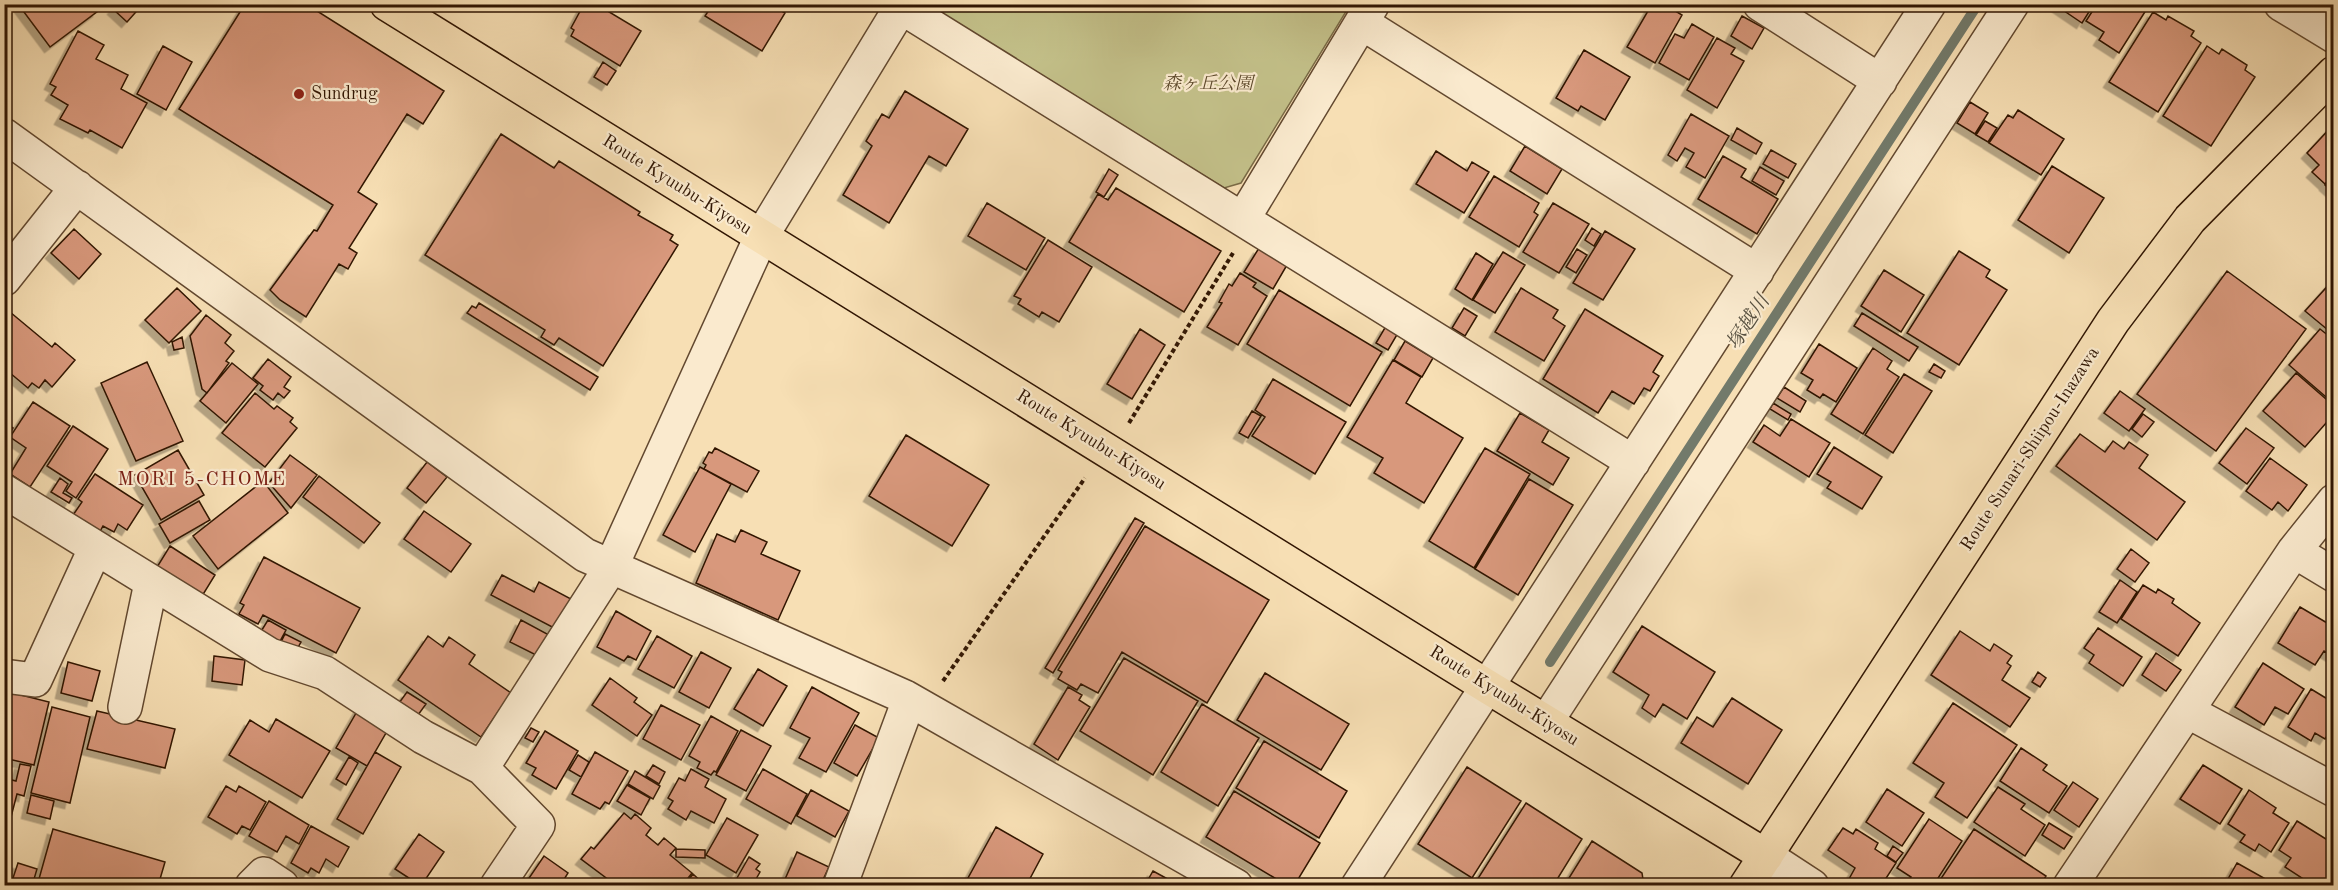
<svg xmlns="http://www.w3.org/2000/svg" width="2338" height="890" font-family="'Old Standard TT','Noto Serif JP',serif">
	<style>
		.green { fill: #c3c089; stroke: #7a6b46; stroke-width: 1.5 }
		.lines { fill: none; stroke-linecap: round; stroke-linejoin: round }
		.stream { stroke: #727a6b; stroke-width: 10 }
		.building { fill: #d8987b; stroke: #311603; stroke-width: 1.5; filter: url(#shadow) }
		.minor-casing { stroke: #62482f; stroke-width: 36 }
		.major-casing { stroke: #311603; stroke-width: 36 }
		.path { stroke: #311603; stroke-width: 4; stroke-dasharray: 4.5 3; stroke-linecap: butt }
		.minor { stroke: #faeace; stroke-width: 33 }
		.major { stroke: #f7dfb4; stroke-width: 33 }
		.poi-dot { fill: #8f2418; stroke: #faeace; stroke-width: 2 }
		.labels { text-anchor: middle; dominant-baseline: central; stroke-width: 4.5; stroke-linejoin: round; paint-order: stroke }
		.park-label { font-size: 18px; font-style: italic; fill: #5d492b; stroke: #faeace }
		.poi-label { font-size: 18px; fill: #311603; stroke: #faeace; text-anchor: start }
		.street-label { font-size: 18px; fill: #311603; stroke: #faeace }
		.water-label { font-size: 20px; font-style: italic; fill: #575040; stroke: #faeace }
		.neighbourhood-label { font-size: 20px; letter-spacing: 1.5px; fill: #7a1f14; stroke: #faeace }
	</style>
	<defs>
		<filter id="shadow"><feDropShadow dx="-5.5" dy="5.5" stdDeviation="0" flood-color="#0004"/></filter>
	</defs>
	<rect width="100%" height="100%" fill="#f7dfb4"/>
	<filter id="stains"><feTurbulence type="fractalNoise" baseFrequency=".00333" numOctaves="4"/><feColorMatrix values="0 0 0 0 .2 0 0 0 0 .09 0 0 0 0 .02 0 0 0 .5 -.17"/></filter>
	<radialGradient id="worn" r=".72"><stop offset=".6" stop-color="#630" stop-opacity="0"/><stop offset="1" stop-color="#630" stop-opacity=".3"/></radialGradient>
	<!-- green -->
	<path class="green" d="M928,5H1350L1241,183L1224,188Z"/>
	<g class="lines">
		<!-- stream -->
		<path class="stream" d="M1550,662L1978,4"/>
	</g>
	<!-- building -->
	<path class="building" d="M18,4H93L98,11L50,47Z
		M118,4H143L127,22L113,9Z
		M245,4H306L444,91L423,124L407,114L358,192L377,204L349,248L357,253L348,269L339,264L306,317L280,300L270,290L314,230L317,231L333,205L179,109Z
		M584,4H596L641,31L620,66L571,36L574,30L571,28Z
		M597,4H612L608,11Z
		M713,4H771L785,13L762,51L705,16Z
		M1652,4H1664L1682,15L1655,63L1627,47Z
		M2054,4H2094L2082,23Z
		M2097,4H2145L2148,7L2119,53L2099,40L2104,32L2086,21Z
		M2153,12L2166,20L2168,16L2194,31L2191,36L2201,43L2158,112L2109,82Z
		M1742,16L1764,28L1752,49L1731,36Z
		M1692,24L1714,37L1689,80L1659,63L1675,34L1684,38Z
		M78,31L104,45L96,59L128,75L121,89L147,103L122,148L90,130L88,133L60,119L68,105L51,95L56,87L50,84Z
		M1717,38L1735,48L1731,54L1744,61L1717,108L1687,90Z
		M163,46L192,62L166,110L137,94Z
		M2207,46L2219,54L2222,49L2247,65L2245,70L2255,77L2211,146L2163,116Z
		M1584,50L1630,77L1605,120L1581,106L1578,111L1556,98Z
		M603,62L616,71L607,85L594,77Z
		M905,91L968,129L946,166L929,156L889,223L843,195L872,146L866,141L882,114L889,118Z
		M1970,102L1988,113L1975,134L1957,123Z
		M2018,110L2064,139L2041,175L1989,143L2008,115L2013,118Z
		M1691,114L1729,136L1705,178L1686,167L1694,153L1685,148L1677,161L1668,155Z
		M1985,121L1997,128L1988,142L1976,135Z
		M2334,124V174L2325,184L2312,172L2319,165L2307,153Z
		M1737,128L1762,143L1756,154L1731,140Z
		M501,134L554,168L559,161L640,212L638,215L673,235L670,240L678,245L603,366L559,338L554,345L541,337L545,330L425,255Z
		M1525,146L1562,169L1547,194L1510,171Z
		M1771,150L1796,164L1788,178L1763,164Z
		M1436,151L1467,171L1472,162L1489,172L1464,213L1416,184Z
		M1723,156L1746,169L1741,177L1778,199L1757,234L1698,199Z
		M2052,166L2104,198L2069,253L2018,220Z
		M1760,167L1784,181L1776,195L1752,181Z
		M1109,169L1118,175L1104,197L1096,192Z
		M1494,176L1539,203L1534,212L1538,215L1519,247L1469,217Z
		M2334,176V193L2325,185Z
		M1116,188L1221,251L1184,312L1069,242L1098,194L1108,200Z
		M987,203L1045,238L1026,270L968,236Z
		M1553,203L1589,224L1559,273L1523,252Z
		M1592,228L1601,234L1594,246L1585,240Z
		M74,229L101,254L79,279L51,253Z
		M1605,231L1635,249L1603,300L1573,283Z
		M1048,240L1092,267L1059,322L1042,312L1039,317L1018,304L1021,299L1014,296Z
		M1259,248L1287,265L1273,289L1244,272Z
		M1577,249L1587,255L1576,273L1566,267Z
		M1959,251L1990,270L1986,277L2007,290L1959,365L1907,333Z
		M1503,252L1525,265L1495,313L1473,300Z
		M1476,253L1493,264L1472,300L1455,289Z
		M1884,270L1924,295L1901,332L1861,306Z
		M2227,271L2306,329L2216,451L2137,394Z
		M1240,273L1256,283L1253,287L1267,296L1238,345L1207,327L1222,303L1219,302L1229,284L1232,286Z
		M2334,279V335L2305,311Z
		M177,288L201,311L169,343L145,320Z
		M1521,288L1558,310L1553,318L1565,326L1544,361L1495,332Z
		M1279,290L1382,352L1350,406L1247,344Z
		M479,303L598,377L590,390L467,313L472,306L476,308Z
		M1464,308L1477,316L1465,336L1452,328Z
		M1585,309L1663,356L1653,372L1659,376L1650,391L1644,388L1634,404L1612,391L1598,413L1543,379Z
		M10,312L52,347L55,343L75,360L52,387L45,380L39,388L32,383L28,388L4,368V318Z
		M1862,313L1918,347L1909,361L1854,326Z
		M206,315L231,335L225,343L234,351L226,361L229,363L207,393L202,389L190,336Z
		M1386,326L1398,333L1388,350L1376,343Z
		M1140,329L1165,345L1132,399L1107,384Z
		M2320,329L2334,340L2333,403L2289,365Z
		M182,337L184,348L174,350L172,342Z
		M1405,341L1433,358L1422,377L1394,360Z
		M1819,344L1857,368L1836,402L1823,394L1820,398L1807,390L1813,380L1801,373Z
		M1873,348L1892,361L1887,369L1899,377L1863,434L1831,414Z
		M268,359L291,377L284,387L290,391L284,398L278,393L273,400L260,390L263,386L253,378Z
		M1393,360L1421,377L1406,403L1463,438L1424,503L1374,473L1383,458L1347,437Z
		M147,362L183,441L136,461L101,383Z
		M232,363L258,384L226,423L200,401Z
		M1934,364L1945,371L1941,378L1929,372Z
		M2296,373L2334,406V414L2305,447L2263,411Z
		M1904,374L1932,391L1893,453L1865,435Z
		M1273,379L1346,422L1315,474L1252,436L1265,417L1255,410Z
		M1784,387L1806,401L1800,412L1777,398Z
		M2120,391L2145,409L2129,431L2104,413Z
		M255,393L274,409L277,406L293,418L290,422L297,428L265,467L222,433Z
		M33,402L70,426L30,487L10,474L26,448L10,437Z
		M1773,403L1791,414L1788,420L1770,409Z
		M1252,411L1261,416L1248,438L1239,433Z
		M1520,413L1549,430L1542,442L1569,458L1553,485L1497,451Z
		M2143,414L2154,422L2142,437L2132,429Z
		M4,416L11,420L8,425L13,428L4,441Z
		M1791,419L1830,443L1809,477L1753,442L1764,425L1780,436Z
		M73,426L108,449L76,498L66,491L72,482L47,466Z
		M2246,428L2274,448L2247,484L2219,463Z
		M2080,434L2105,452L2113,441L2124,449L2129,442L2148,455L2139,468L2185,502L2157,540L2056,466Z
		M906,435L989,485L952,546L869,496Z
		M1834,447L1882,477L1862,509L1827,488L1831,482L1817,474Z
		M715,448L759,471L747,492L704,469L706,465L703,463L709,452L712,453Z
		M1485,448L1530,474L1474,568L1429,541Z
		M178,450L204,495L161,520L135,475Z
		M290,455L317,475L291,508L269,483Z
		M2270,458L2307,485L2288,511L2278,502L2272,510L2246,491Z
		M427,462L447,477L426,503L407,488Z
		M700,467L731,484L695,552L663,535Z
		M95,474L143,505L127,530L118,524L114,532L103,526L98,535L71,518L82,502L78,499Z
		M319,476L380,523L364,543L303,497Z
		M60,478L68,484L63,493L72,498L69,503L51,492Z
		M1529,479L1573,505L1518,595L1475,569Z
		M263,481L288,513L218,569L193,536Z
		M199,501L210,520L170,543L159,524Z
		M424,511L471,544L451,572L404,539Z
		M1135,518L1144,523L1053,673L1045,668Z
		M1145,526L1269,600L1207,703L1122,652L1098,693L1081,684L1077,690L1058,679L1062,672L1058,670Z
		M741,530L767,542L761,554L800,571L778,620L696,583L717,534L735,542Z
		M170,546L215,575L199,601L154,572Z
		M2131,549L2149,563L2135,582L2117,569Z
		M264,557L360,608L336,653L263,615L258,624L239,614L244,605L240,603Z
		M502,575L534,592L539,582L571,599L556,629L491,595Z
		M2120,580L2137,592L2117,623L2099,612Z
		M2143,585L2156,593L2158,589L2174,599L2172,603L2200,623L2178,656L2121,619Z
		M2300,607L2334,627V657L2324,651L2315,665L2278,643Z
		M616,611L651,631L636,660L628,656L624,661L597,647Z
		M268,620L286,630L279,643L260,633Z
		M521,620L549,635L538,656L510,642Z
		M1642,626L1715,672L1687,719L1663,704L1655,717L1642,708L1649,695L1613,672Z
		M2098,628L2142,657L2123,686L2089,663L2094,655L2084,648Z
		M1960,631L1990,651L1994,644L2012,656L2007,663L2011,666L2002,680L2030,698L2010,727L1931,675Z
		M285,634L301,642L296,651L280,644Z
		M428,636L443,647L449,637L475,655L469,664L511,693L481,737L398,680Z
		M657,636L692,656L674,688L638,669Z
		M701,652L731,668L709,708L679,692Z
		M2156,653L2181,670L2166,691L2142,675Z
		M214,656L245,660L242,685L212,681Z
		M1124,658L1198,701L1153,775L1080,731Z
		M68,662L100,671L92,701L61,693Z
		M2263,663L2304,689L2288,714L2275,707L2264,725L2235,707Z
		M758,669L787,686L763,726L734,709Z
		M2038,672L2046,678L2040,687L2032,682Z
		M1265,673L1349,724L1321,770L1237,720Z
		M610,678L637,698L634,702L652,715L637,736L592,705Z
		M812,687L859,713L826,772L799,758L810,738L790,728Z
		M1068,687L1082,695L1079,700L1090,707L1058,760L1034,744Z
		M2311,689L2334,703V734L2330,731L2325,739L2315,733L2311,741L2288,727Z
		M9,692L49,702L34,765L4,758V712Z
		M407,692L426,704L418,715L399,703Z
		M1732,698L1782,730L1748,784L1681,743L1697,717L1713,727Z
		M1953,703L2017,745L1967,818L1935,797L1944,783L1913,763Z
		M1202,704L1259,738L1218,806L1161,772Z
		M661,705L700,725L681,760L643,739Z
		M52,707L90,717L70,803L31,793Z
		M359,708L390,726L367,766L336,748Z
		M97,711L175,729L165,768L87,749Z
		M711,716L738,731L716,772L714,771L711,775L697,768L700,762L689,756Z
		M276,719L330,751L302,798L229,755L250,720L269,732Z
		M855,725L879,738L857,776L834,763Z
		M531,728L539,732L533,742L525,738Z
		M741,730L771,746L746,791L716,775Z
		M545,731L578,751L556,789L532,775L536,768L526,763Z
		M1264,741L1347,791L1319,838L1236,788Z
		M2021,748L2047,765L2043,770L2067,786L2049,813L2000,781Z
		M375,752L401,767L363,834L337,819Z
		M595,752L628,771L609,804L605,802L600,809L572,794Z
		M578,755L589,762L581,777L569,770Z
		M349,757L358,763L346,785L336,779Z
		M20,764L31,766L24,796L17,794L6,836H4V778L16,781Z
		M653,765L665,772L659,784L646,776Z
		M2203,765L2242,789L2220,824L2180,799Z
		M1467,767L1521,801L1472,878L1418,844Z
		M691,769L709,779L705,787L726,799L714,823L691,811L686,820L668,809L673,801L668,798L679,778L685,781Z
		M763,769L807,794L791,824L746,799Z
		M635,771L660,786L653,799L628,784Z
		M2073,782L2098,799L2079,827L2054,810Z
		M627,785L650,798L641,815L617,801Z
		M226,786L236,792L239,786L266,802L250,830L242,826L237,834L208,817Z
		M1998,787L2025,804L2021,809L2045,825L2025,856L1974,822Z
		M1887,789L1924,813L1902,846L1866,822Z
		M811,790L849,811L835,837L797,816Z
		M2249,790L2276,808L2273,813L2289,823L2271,852L2259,844L2255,851L2240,842L2245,835L2228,824Z
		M1234,791L1320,843L1294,886H1288L1206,837Z
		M31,795L54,801L50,819L27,813Z
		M269,801L309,825L299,844L286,836L277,852L249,836Z
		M1526,803L1582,839L1553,886H1486L1477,880Z
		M624,813L631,819L635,814L651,828L646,835L658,845L664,838L676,848L670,855L692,873L682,886H617L581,859L591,847L594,849Z
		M727,818L758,835L736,873L706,855Z
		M1929,819L1962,841L1933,886H1909L1906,884L1911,877L1897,868Z
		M2297,821L2334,844V868L2323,886H2314L2285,867L2291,858L2279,850Z
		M2049,823L2072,837L2064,849L2042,835Z
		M311,826L349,847L338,867L326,859L319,873L311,868L308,873L291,863Z
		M996,827L1043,854L1026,886H982L968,878Z
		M1843,828L1853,834L1856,829L1878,843L1875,849L1896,863L1881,886H1859L1849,879L1855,868L1828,850Z
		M53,829L165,862L158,886H37Z
		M1974,829L2046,876L2040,886H1936Z
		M419,834L444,852L421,886L395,869Z
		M1592,841L1642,873L1644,886H1564Z
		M1893,846L1903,853L1896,862L1887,856Z
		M676,849L705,850V858L676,857Z
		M797,852L829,867L820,886H782Z
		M544,856L568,873L560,886H528L525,884Z
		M749,857L760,864L756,869L760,872L752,886H734L733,885Z
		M18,863L37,869L32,886L11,884Z
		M2237,863L2278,886H2224Z
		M1153,871L1177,884L1176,886L1145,885Z
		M693,874L706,886H684Z"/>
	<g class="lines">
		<!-- minor casing -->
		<g class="minor-casing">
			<path id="minor" d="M896,4L1633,462
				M1760,4L1880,81
				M2281,4L2334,36
				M1362,23L1757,271
				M4,135L585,555L905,697L1236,886
				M1243,219L1372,5
				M4,279L77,187
				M4,491L270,655L325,673L423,737L482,768L538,825L497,886
				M2294,551L2334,575
				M4,676L35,680L95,549
				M125,707L151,583
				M2187,711L2334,790
				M1546,722L2012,4
				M482,768L611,567L761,237L901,7
				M1766,856L1812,886
				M252,886L264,874L282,886
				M840,886L909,700
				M1358,886L1929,4
				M2070,886L2294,551L2334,501"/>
		</g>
		<!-- major casing -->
		<g class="major-casing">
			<path id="major" d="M387,4L1488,687L1766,856
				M1746,886L2113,321L2190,219L2334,73"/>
		</g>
		<!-- path -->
		<path class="path" d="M1129,423L1233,253
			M943,681L1085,478"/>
		<!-- minor -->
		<use href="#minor" class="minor"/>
		<!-- major -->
		<use href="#major" class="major"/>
	</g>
	<!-- markers -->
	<circle class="poi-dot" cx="299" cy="94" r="6"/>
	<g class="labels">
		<!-- park labels -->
		<g class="park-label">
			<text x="1208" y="84">森ヶ丘公園</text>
		</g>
		<!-- poi labels -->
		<g class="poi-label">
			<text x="311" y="94">Sundrug</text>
		</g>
		<!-- street labels -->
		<g class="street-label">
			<text transform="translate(677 185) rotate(32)">Route Kyuubu-Kiyosu</text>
			<text transform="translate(1091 440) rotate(32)">Route Kyuubu-Kiyosu</text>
			<text transform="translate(2030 449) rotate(-57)">Route Sunari-Shiipou-Inazawa</text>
			<text transform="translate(1504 696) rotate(32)">Route Kyuubu-Kiyosu</text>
		</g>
		<!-- water labels -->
		<g class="water-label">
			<text transform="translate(1749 323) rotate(-57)">塚越川</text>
		</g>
		<!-- neighbourhood labels -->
		<g class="neighbourhood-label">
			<text x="202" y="480">MORI 5-CHOME</text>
		</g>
	</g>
	<!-- margin -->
	<rect width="2338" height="890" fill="none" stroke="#f7dfb4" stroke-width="24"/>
	<rect x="6" y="6" width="2326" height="878" fill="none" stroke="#311603" stroke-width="3"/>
	<rect x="12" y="12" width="2314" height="866" fill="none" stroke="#311603" stroke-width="1.5"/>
	<rect width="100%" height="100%" filter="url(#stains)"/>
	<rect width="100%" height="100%" fill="url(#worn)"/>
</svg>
